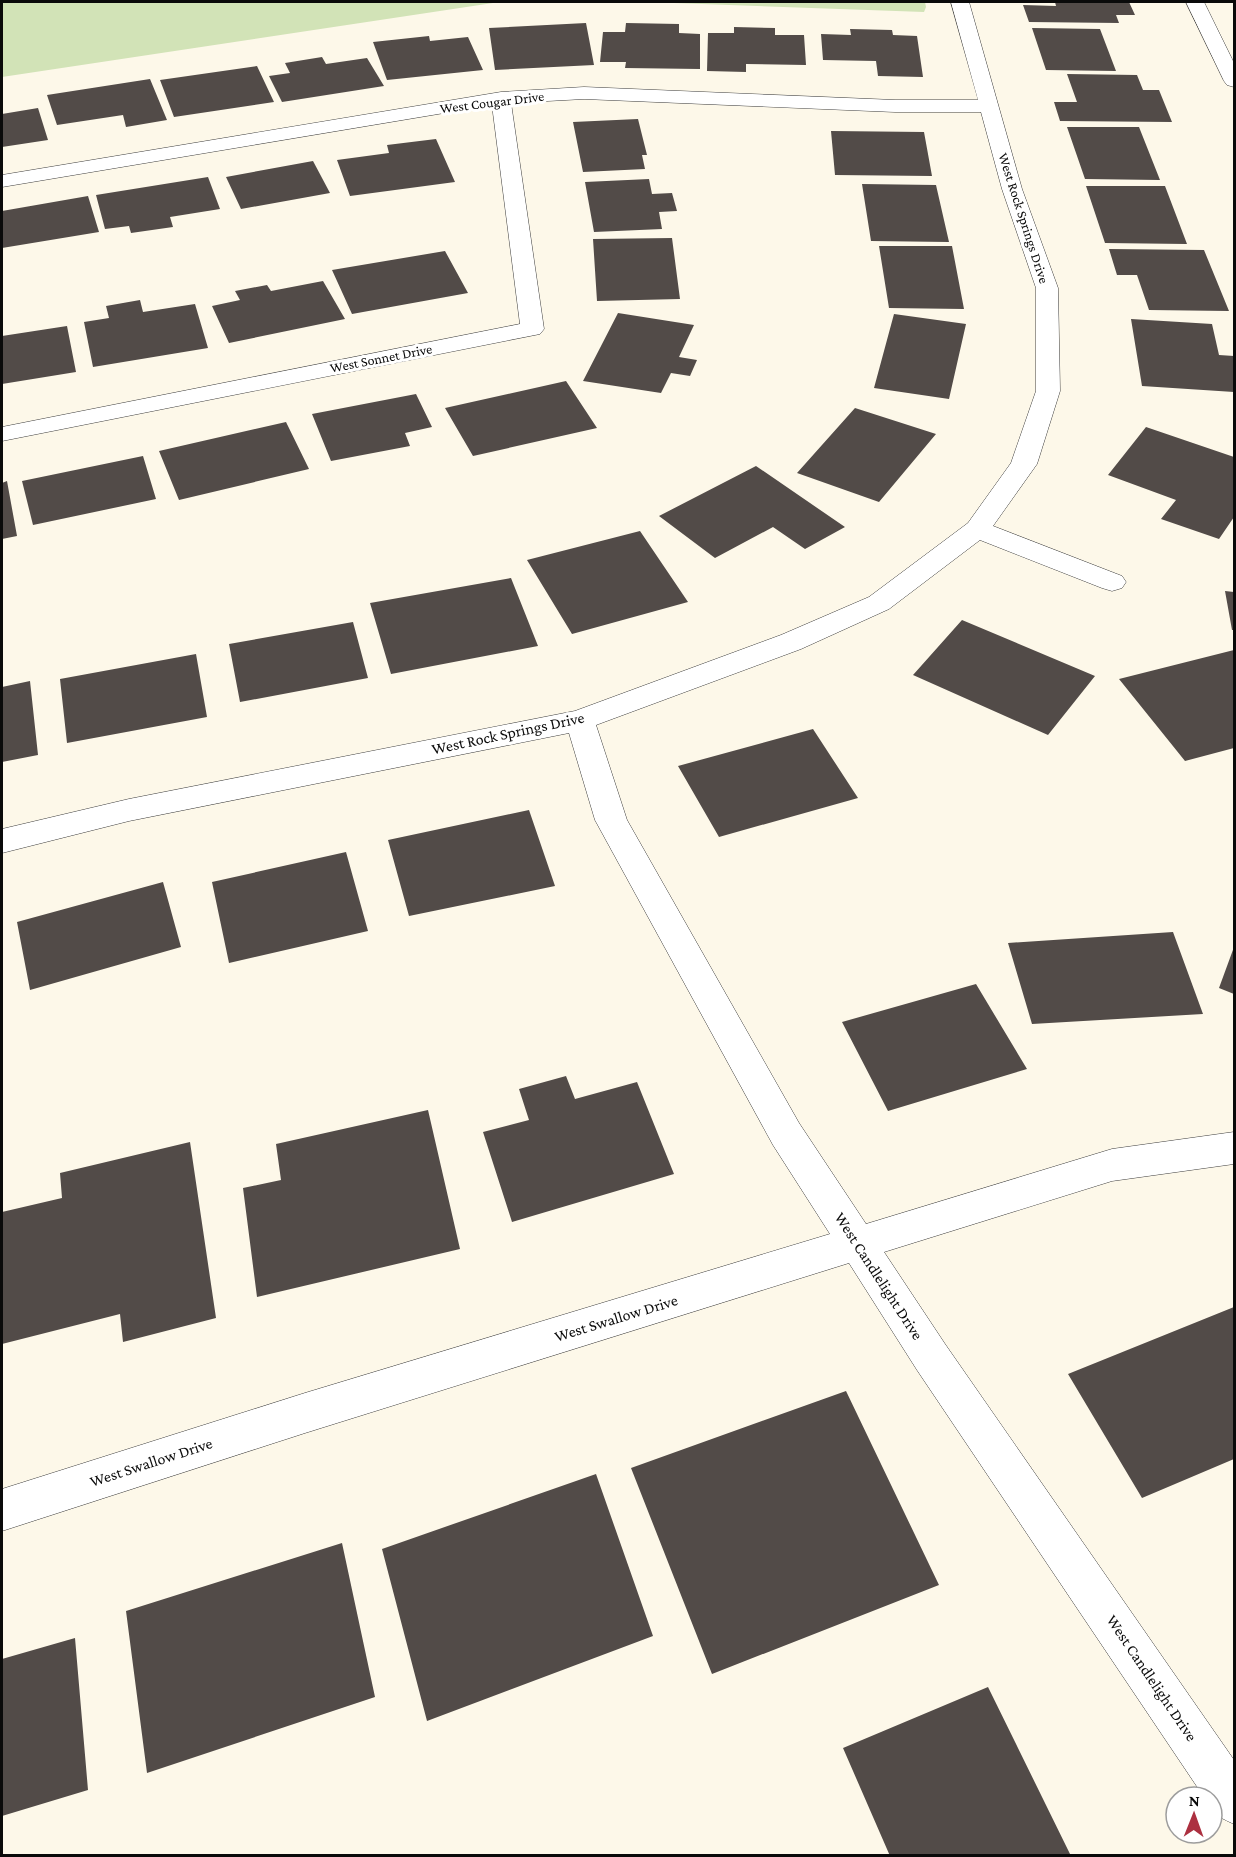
<svg xmlns="http://www.w3.org/2000/svg" width="1236" height="1857" font-family="'Crimson Pro',serif">
	<style>
		.green { fill: #d2e3b7 }
		.building { fill: #524b48 }
		.lines { fill: none; stroke-linecap: round; stroke-linejoin: round }
		.minor-casing { stroke: #3d3d3d; stroke-width: 1 }
		.tertiary-casing { stroke: #3d3d3d; stroke-width: 1 }
		.minor { fill: #fff; fill-rule: evenodd }
		.tertiary { fill: #fff; fill-rule: evenodd }
		.labels { text-anchor: middle; dominant-baseline: central; stroke-width: 6; stroke-linejoin: round; paint-order: stroke }
		.far-street-label { font-size: 14px; fill: #0a0a0a; stroke: #fff }
		.street-label { font-size: 16px; fill: #0a0a0a; stroke: #fff }
	</style>
	<rect width="100%" height="100%" fill="#fdf8e9"/>
	<!-- green -->
	<path class="green" d="M2,2H617L493,3L2,77Z
		M646,2H925L926,7L924,12Z"/>
	<!-- building -->
	<path class="building" d="M1055,2H1129L1135,15H1116L1119,23L1029,22L1023,5L1056,6Z
		M586,23L594,65L495,70L489,28Z
		M626,23L679,24V33L700,34V69L625,68L626,62H600L603,32H625Z
		M734,27L775,28V35H804L806,65L746,64V72L707,71L708,33H734Z
		M1032,28L1100,29L1116,71L1046,70Z
		M850,29L892,30L893,35L917,36L923,77L878,76L876,61L823,60L821,34L851,35Z
		M429,36L430,41L468,37L483,70L387,80L373,42Z
		M322,57L326,64L367,58L384,86L282,102L269,76L290,73L285,63Z
		M257,66L274,102L174,117L160,80Z
		M1067,74L1137,75L1143,90H1159L1172,122L1060,121L1054,102H1077Z
		M150,79L167,120L126,127L123,115L57,125L47,95Z
		M38,108L48,140L2,147V114Z
		M638,119L647,155H642L645,169L583,172L573,122Z
		M1067,127H1139L1160,180L1085,179Z
		M831,131L924,132L932,176L835,175Z
		M436,139L455,182L350,196L337,160L389,153L387,145Z
		M313,161L330,193L241,209L226,177Z
		M208,177L220,209L170,217L173,227L131,233L129,226L105,229L96,195Z
		M649,179L652,194L672,193L677,211L659,212L662,229L594,232L585,182Z
		M862,184L936,185L949,242L871,241Z
		M1086,186H1165L1187,244L1105,243Z
		M88,196L99,232L2,248V211Z
		M672,238L680,299L597,301L593,239Z
		M879,246H952L964,309L889,308Z
		M1109,249L1204,250L1229,311L1149,310L1137,275H1117Z
		M445,251L468,293L352,314L332,270Z
		M323,281L345,319L229,343L212,306L240,300L235,291L267,285L271,291Z
		M140,300L143,312L195,304L208,348L93,367L84,322L109,318L106,306Z
		M618,313L694,325L679,357L697,360L690,376L671,373L661,393L583,381Z
		M894,314L966,324L949,399L874,388Z
		M1131,319L1212,324L1219,355L1234,356V392L1142,386Z
		M67,326L76,372L2,384V336Z
		M566,381L597,428L473,456L445,408Z
		M416,394L432,427L405,433L410,446L331,461L312,414Z
		M855,408L936,434L879,502L797,473Z
		M286,422L309,469L179,500L159,451Z
		M1146,427L1234,457V517L1219,539L1161,519L1176,500L1108,475Z
		M143,456L156,499L33,525L22,481Z
		M756,466L845,527L805,549L773,527L715,558L659,516Z
		M7,481L17,536L2,539V483Z
		M640,531L688,602L572,634L527,560Z
		M511,578L538,646L391,674L370,603Z
		M1225,591L1234,592V630H1232Z
		M962,620L1095,676L1048,735L913,675Z
		M353,622L368,678L240,702L229,644Z
		M1234,650V748L1185,761L1119,679Z
		M196,654L207,717L67,743L60,679Z
		M30,681L38,755L2,762V687Z
		M813,729L858,798L719,837L678,766Z
		M529,810L555,886L409,916L388,840Z
		M346,852L368,931L229,963L212,882Z
		M163,882L181,947L30,990L17,922Z
		M1173,932L1203,1014L1032,1024L1008,943Z
		M1234,947V994L1219,988Z
		M976,984L1027,1069L888,1111L842,1022Z
		M566,1076L575,1099L637,1082L674,1174L512,1222L483,1132L529,1120L519,1089Z
		M428,1110L460,1249L257,1297L243,1188L281,1180L276,1144Z
		M190,1142L216,1318L123,1342L120,1314L2,1344V1212L62,1198L60,1173Z
		M1234,1307V1459L1142,1498L1068,1374Z
		M846,1391L939,1585L712,1674L631,1468Z
		M596,1474L653,1636L427,1721L382,1549Z
		M342,1543L375,1697L147,1773L126,1611Z
		M75,1638L88,1790L2,1816V1659Z
		M988,1687L1071,1856H890L843,1748Z"/>
	<g class="lines">
		<!-- minor casing -->
		<g class="minor-casing">
			<path id="minor" d="M951,2H969L1022,189L1058,288L1060,391L1037,464L993,526L1122,576L1126,582L1122,588L1112,591L1102,588L980,540L889,609L801,649L596,725L627,820L799,1123L866,1224L1112,1149L1234,1132V1164L1112,1181L884,1252L945,1344L1234,1760V1824C1219,1817 1212,1815 1212,1797H1204L917,1370L849,1263L305,1433L2,1531V1489L305,1393L830,1234L773,1145L595,820L569,733L129,821L2,853V829L129,799L575,711L781,635L869,597L968,523L1011,463L1036,391V288L1002,189L981,112H895L584,99L511,103L544,329L540,334L2,441V427L520,324L492,105L2,187V175L501,92L584,87L895,100H978Z"/>
		</g>
		<!-- tertiary casing -->
		<g class="tertiary-casing">
			<path id="tertiary" d="M1186,2H1204L1234,63V87L1227,85L1224,81Z"/>
		</g>
		<!-- minor -->
		<use href="#minor" class="minor"/>
		<!-- tertiary -->
		<use href="#tertiary" class="tertiary"/>
	</g>
	<g class="labels">
		<!-- far-street labels -->
		<g class="far-street-label">
			<text transform="translate(492 102) rotate(-7)">West Cougar Drive</text>
			<text transform="translate(1024 218) rotate(72)">West Rock Springs Drive</text>
			<text transform="translate(381 358) rotate(-11)">West Sonnet Drive</text>
		</g>
		<!-- street labels -->
		<g class="street-label">
			<text transform="translate(508 733) rotate(-12)">West Rock Springs Drive</text>
			<text transform="translate(879 1276) rotate(57)">West Candlelight Drive</text>
			<text transform="translate(616 1318) rotate(-17)">West Swallow Drive</text>
			<text transform="translate(151 1462) rotate(-18)">West Swallow Drive</text>
			<text transform="translate(1152 1678) rotate(56)">West Candlelight Drive</text>
		</g>
	</g>
	<!-- border -->
	<rect width="1236" height="1857" fill="none" stroke="#0a0a0a" stroke-width="6"/>
	<!-- north arrow -->
	<g transform="translate(1194 1815) rotate(1)"><circle r="28" fill="#ffffff" stroke="#9d9d9d" stroke-width="1.5"/>
	<path d="M0-4.5L10 22L0 15L-10 22Z" fill="#ac3040"/>
	<text y="-9" font-size="16" font-weight="bold" text-anchor="middle" fill="#0a0a0a">N</text>
	</g>
</svg>
